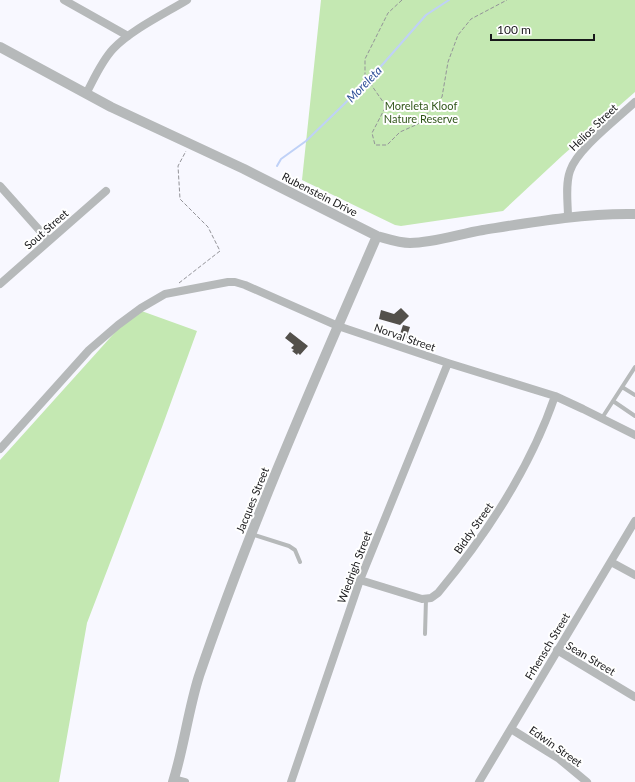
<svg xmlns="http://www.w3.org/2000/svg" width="635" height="782" font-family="Lato,sans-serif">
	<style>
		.green { fill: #c4e8b2 }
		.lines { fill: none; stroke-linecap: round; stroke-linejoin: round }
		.stream { stroke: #bfd1f7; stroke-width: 2 }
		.building { fill: #53504b }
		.path { stroke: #939398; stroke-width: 1; stroke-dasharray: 4 2; stroke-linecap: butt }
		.service { stroke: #b6b9ba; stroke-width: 4 }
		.minor { stroke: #b6b9ba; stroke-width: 8 }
		.tertiary { stroke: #b6b9ba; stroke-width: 10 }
		.labels { text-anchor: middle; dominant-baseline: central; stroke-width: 4; stroke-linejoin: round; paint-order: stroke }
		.park-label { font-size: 11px; fill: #31561a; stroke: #fff }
		.street-label { font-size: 11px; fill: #18181a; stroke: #fff }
		.water-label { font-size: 12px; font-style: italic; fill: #32519a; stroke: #fff }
	</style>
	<rect width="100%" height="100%" fill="#f8f8ff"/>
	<!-- green -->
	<path class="green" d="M321,0H635V92L563,155L503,211L401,226L395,225L302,180Z
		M136,309L197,331L162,427L87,623L59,782H0V460Z"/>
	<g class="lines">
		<!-- stream -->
		<path class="stream" d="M277,166L281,159L306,141L368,81L426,15L449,0"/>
	</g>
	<!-- building -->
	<path class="building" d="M401,308L409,316L400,325L379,319L381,310L394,314Z
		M403,325L410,327L406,339L399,337Z
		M290,332L308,346L300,355L298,353L297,355L292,351L294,350L291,348L294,345L285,338Z"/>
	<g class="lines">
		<!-- path -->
		<path class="path" d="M402,0L388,13L365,59V76L386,106L372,133L375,145H387L400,132L418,124L442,97L448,62L458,35L471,19L507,0
			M179,283L220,251L208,227L180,199L178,166L186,151"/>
		<!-- service -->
		<path class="service" d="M622,387L635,395
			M613,401L635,416
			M602,418L635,367
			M251,534L289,546L295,550L300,562
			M425,634L426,599"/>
		<!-- minor -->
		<path class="minor" d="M64,0L128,36
			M86,94C94,79 101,62 113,49C131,30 164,14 187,0
			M0,186L49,241
			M568,218C568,203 565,185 570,171C577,149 617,119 635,102
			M0,284L106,191
			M0,449L89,350L118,325L141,308L165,294L228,282H235L245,285L338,326L448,363L555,396L583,409L635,435
			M611,562L635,575
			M360,580L422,599L431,598L438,593C487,534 530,469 555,396
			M557,650L635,697
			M511,729L558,758L587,782
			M174,779L185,782
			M291,782L360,580L448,363
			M479,782L635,521"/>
		<!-- tertiary -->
		<path class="tertiary" d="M0,47L111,107L244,169L377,236C388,239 399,243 410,243C434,243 459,234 483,230C533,222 584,213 635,214
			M173,782C184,747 188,711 199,676C250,526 314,381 377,236"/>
	</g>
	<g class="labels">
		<!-- park labels -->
		<g class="park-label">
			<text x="421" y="105">Moreleta Kloof<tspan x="421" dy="13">Nature Reserve</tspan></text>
		</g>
		<!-- street labels -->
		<g class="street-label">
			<text transform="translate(593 127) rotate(-44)">Helios Street</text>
			<text transform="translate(320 194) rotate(27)">Rubenstein Drive</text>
			<text transform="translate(46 229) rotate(-41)">Sout Street</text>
			<text transform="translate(405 337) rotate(19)">Norval Street</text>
			<text transform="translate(252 500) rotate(-68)">Jacques Street</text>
			<text transform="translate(473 528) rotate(-55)">Biddy Street</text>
			<text transform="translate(354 567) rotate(-69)">Wiedrigh Street</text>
			<text transform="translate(547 646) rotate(-59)">Frhensch Street</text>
			<text transform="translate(591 658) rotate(31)">Sean Street</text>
			<text transform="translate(556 746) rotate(35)">Edwin Street</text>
		</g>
		<!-- water labels -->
		<g class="water-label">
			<text transform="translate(364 84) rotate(-46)">Moreleta</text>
		</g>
	</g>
	<!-- scale -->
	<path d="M491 34v6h103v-6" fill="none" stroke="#18181a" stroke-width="2"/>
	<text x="497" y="34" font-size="12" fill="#18181a" stroke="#ffffff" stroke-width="3" paint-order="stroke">100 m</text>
</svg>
